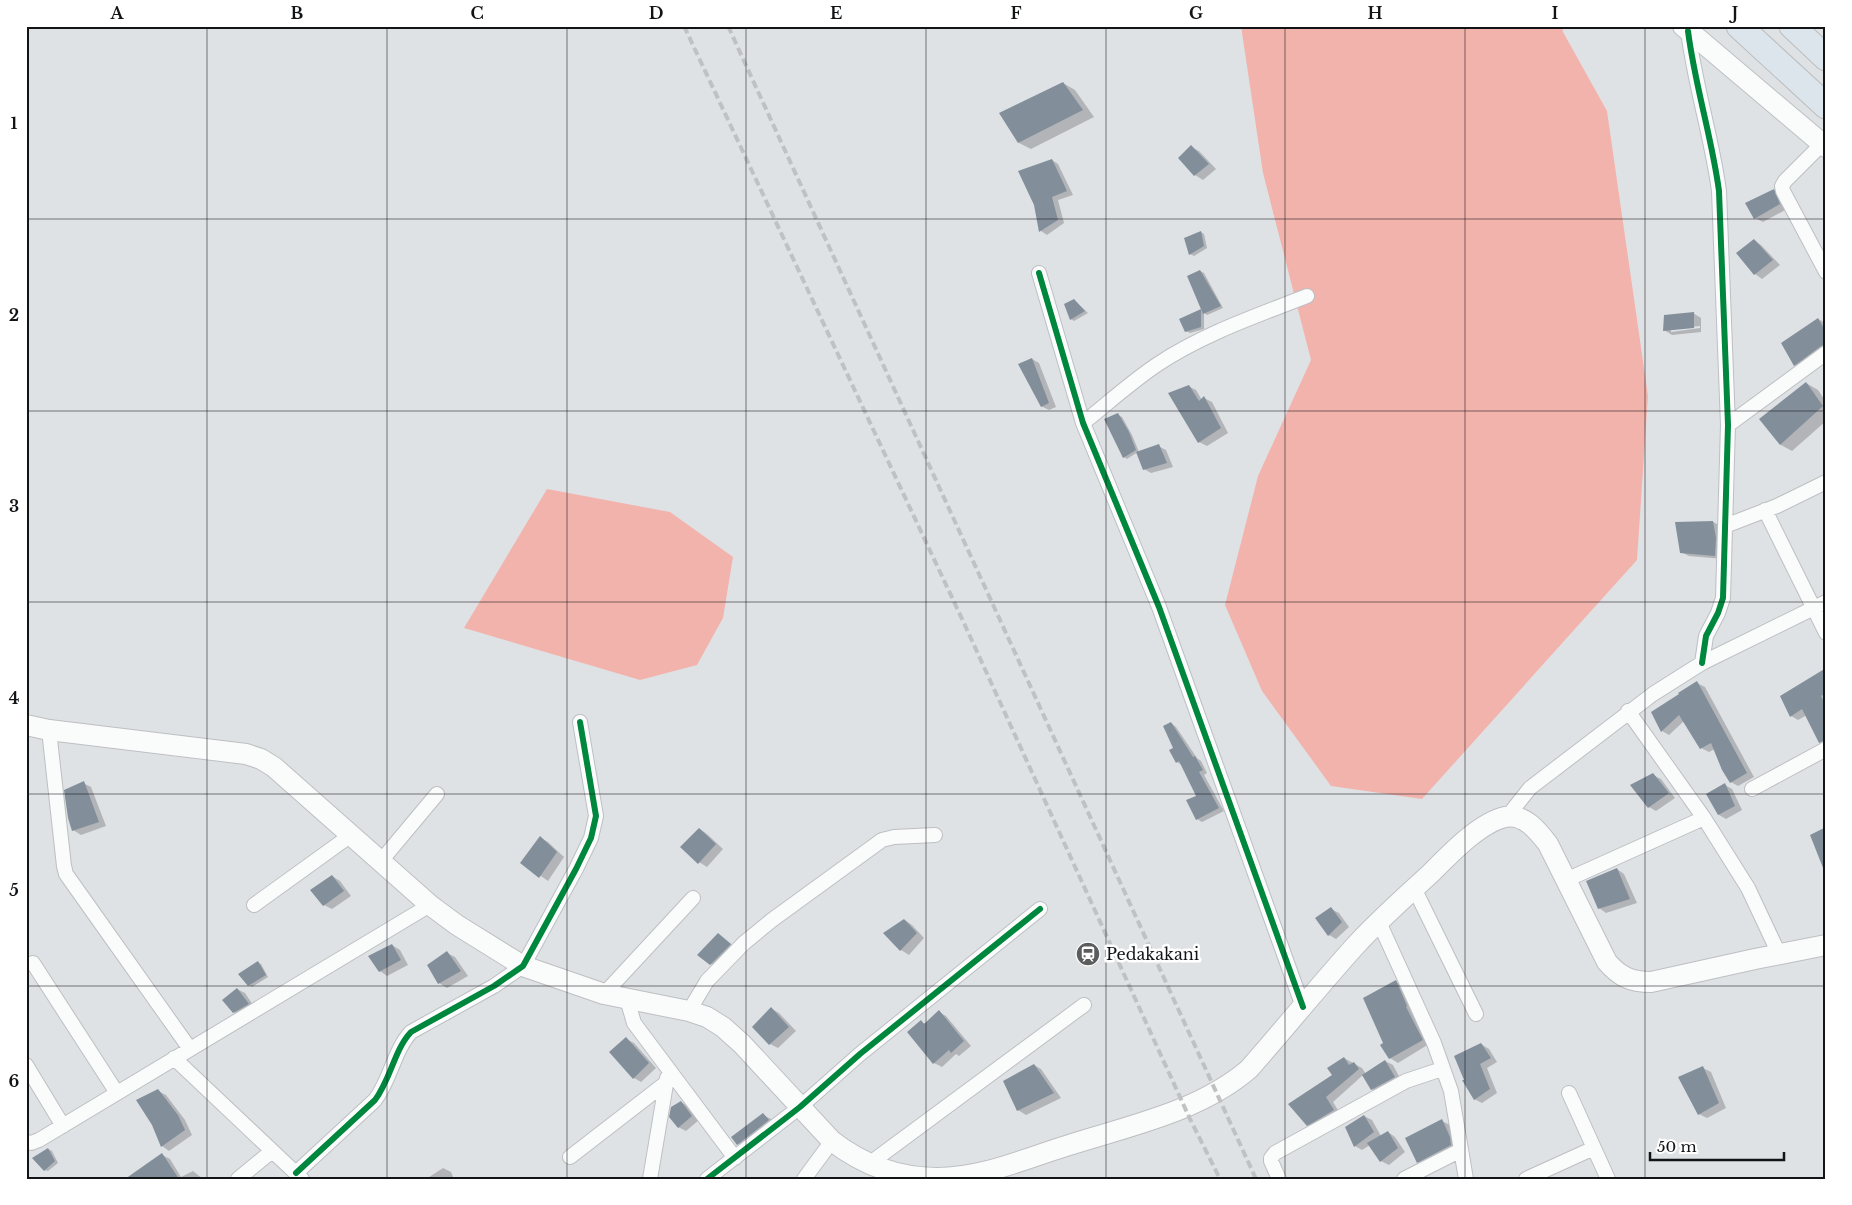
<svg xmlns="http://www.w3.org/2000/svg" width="1852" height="1205" font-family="'Libre Baskerville',serif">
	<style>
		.water { fill: #f2b3ad }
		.shadow { fill: #0003; fill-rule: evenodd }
		.building { fill: #828f9b }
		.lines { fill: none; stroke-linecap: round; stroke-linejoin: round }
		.street-casing { stroke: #bdbfc2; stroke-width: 16 }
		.secondary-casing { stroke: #bdbfc2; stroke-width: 22 }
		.highway-casing { stroke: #bbbdbe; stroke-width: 27 }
		.street { stroke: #fafbfb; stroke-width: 14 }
		.secondary { stroke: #fafbfb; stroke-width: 20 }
		.highway { stroke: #dde5ec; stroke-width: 25 }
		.rail { stroke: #c0c1c2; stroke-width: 4; stroke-dasharray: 8 4; stroke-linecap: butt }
		.cycleway-casing { stroke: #fff; stroke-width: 9 }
		.cycleway { stroke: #00873e; stroke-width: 6 }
		.grid { fill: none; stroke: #121416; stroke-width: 1; stroke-opacity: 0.55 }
		.labels { text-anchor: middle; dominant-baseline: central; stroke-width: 5; stroke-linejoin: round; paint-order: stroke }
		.poi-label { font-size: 16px; fill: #121416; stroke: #fff; text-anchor: start }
		.neatline { fill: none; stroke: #121416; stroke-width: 2 }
		.grid-label { font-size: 16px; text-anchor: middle; font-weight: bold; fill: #121416 }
	</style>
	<rect width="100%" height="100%" fill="#dfe2e5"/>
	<!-- water -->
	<path class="water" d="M1241,26H1562L1563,32L1607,111L1648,396L1637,560L1422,799L1331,786L1262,691L1225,605L1258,476L1311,360L1263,173Z
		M547,489L670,512L733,557L723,618L697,665L640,680L464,628Z"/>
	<!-- shadow -->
	<path class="shadow" d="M1063,83L1075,90L1094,117L1031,149L1019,143Z
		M1191,147L1199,151L1216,169L1203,180L1195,175L1179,158Z
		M1052,160L1058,164L1073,195L1058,200L1064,223L1047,235L1041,231L1035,204Z
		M1774,191L1781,195L1787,209L1763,222L1755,218Z
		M1201,232L1204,234L1207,248L1194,256L1190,254Z
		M1754,240L1761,245L1780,265L1762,279L1755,274L1738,253Z
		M1200,271L1204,273L1223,308L1207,315L1204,313V329L1190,333L1186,331L1180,319L1203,310Z
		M1074,300L1088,313L1074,321L1071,319Z
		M1693,313L1701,318V332L1672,335L1664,330ZM1700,326V328L1671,332V329Z
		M1818,319L1826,323V352L1803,369L1795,365Z
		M1032,359L1039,363L1056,407L1049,410L1041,406Z
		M1806,383L1818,390L1826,402V421L1792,451L1781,445L1761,419Z
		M1188,386L1196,390L1202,400L1204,398L1212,402L1228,433L1207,446L1199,442Z
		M1118,415L1122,417L1132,435L1139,452L1158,446L1166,450L1173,467L1151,473L1144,469L1138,452L1127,459L1124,457Z
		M1713,522L1721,526L1723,559L1689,556L1681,552Z
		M1826,670V743L1822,741L1807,715L1798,720L1791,716Z
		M1697,683L1705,687L1754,777L1738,786L1731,782L1715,749L1709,752L1701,748L1684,721L1669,735L1662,731Z
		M1171,723L1176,727L1197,758L1201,761L1207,773L1204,775L1224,811L1202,822L1197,819L1198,796L1183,766L1177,762L1171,750L1174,748Z
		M1653,775L1661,779L1675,798L1656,811L1649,807Z
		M83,783L91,787L106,826L81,835L73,830Z
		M1725,785L1732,789L1742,810L1726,819L1719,815Z
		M700,829L707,834L723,849L707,867L699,862Z
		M541,838L548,842L564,857L548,881L522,863Z
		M1617,869L1624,874L1637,903L1606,913L1599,908Z
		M332,876L340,881L351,896L332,909L324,905Z
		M1331,909L1339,913L1349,927L1336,939L1329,935Z
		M905,920L912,925L924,938L909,955L901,950L885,933Z
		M718,934L737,949L718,969L699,955Z
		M392,945L400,950L408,965L387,976L380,971Z
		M447,953L455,957L468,976L447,988L439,983Z
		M258,963L261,964L268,977L252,987L249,985Z
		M1396,982L1403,986L1429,1044L1398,1063L1390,1058L1385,1044Z
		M237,989L245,993L255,1008L241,1017L234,1012Z
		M772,1009L779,1013L796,1031L778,1048L770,1044Z
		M939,1012L946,1016L971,1046L959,1056L956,1054L942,1067L934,1063L921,1022L926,1024Z
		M626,1039L634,1043L656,1068L641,1082L634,1078Z
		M1481,1044L1489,1049L1497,1062L1487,1068L1497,1093L1482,1103L1474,1099Z
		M1344,1058L1362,1068L1366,1074L1385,1061L1393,1065L1402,1082L1380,1094L1372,1089L1363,1075L1333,1102L1341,1115L1315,1129L1308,1125Z
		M1034,1065L1041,1069L1061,1098L1026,1115L1018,1110Z
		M1703,1068L1711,1072L1726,1108L1707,1118L1699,1114Z
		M158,1091L166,1095L185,1120L192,1135L169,1151L162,1146L153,1124Z
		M681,1102L689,1107L699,1120L686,1131L678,1127Z
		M763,1115L771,1119L776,1125L745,1148L738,1144Z
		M1364,1116L1372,1120L1381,1136L1388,1132L1395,1137L1405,1152L1389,1165L1381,1161L1370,1145L1362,1150L1355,1146Z
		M1442,1121L1450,1125L1458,1149L1425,1166L1418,1162Z
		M48,1149L52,1151L58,1163L48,1171L44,1170Z
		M162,1155L170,1159L181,1177L193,1171L203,1179H140Z
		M443,1168L451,1172L454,1179H426Z"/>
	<!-- building -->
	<path class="building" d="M1063,82L1083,110L1018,143L999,113Z
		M1191,145L1209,164L1194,176L1178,158Z
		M1052,159L1067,191L1052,197L1058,220L1039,232L1034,205L1018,171Z
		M1774,189L1780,204L1754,219L1745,203Z
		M1201,231L1204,246L1189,255L1184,238Z
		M1754,239L1773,260L1754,275L1736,253Z
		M1200,270L1221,306L1203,314L1187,276Z
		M1074,299L1085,311L1070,320L1064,304Z
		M1201,309V327L1185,332L1179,319Z
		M1694,312V328L1663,331L1664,315Z
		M1818,318L1826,332V344L1821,346L1794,366L1781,343Z
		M1032,358L1049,403L1041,407L1018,364Z
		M1806,382L1823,406L1780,445L1759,419Z
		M1189,385L1199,401L1204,396L1221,428L1198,443L1168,393Z
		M1118,413L1129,432L1136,450L1123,458L1104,419Z
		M1159,444L1167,463L1143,470L1136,452Z
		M1713,521L1716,538L1715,556L1680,553L1675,522Z
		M1826,668V693L1821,696L1826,706V740L1819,743L1802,709L1790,717L1780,696Z
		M1697,681L1747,773L1730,783L1722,770L1711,743L1700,749L1679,715L1661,732L1651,712L1679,694L1678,693Z
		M1171,722L1193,757L1195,756L1203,770L1199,772L1219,808L1196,820L1186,800L1196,796L1179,761L1176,763L1169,750L1173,748L1163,726Z
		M1653,773L1669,793L1648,808L1630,785Z
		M84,781L99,822L72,831L68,818L64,790Z
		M1725,783L1735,806L1718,815L1706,794Z
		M1826,827V873H1825L1810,835Z
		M699,828L716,844L698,864L680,847Z
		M540,836L557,852L539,878L520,863Z
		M1617,868L1630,899L1598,909L1586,881Z
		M332,875L344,891L323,906L310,890Z
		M1331,907L1342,922L1328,936L1315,918Z
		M904,919L917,933L900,951L883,933Z
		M718,933L731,944L710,965L697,955Z
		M392,944L401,960L379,972L368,956Z
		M447,951L461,971L438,984L427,965Z
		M258,961L266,975L248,986L238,974Z
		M1396,980L1407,1006L1406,1007L1423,1040L1389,1059L1380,1045L1383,1043L1363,998Z
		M237,988L249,1004L233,1013L222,1000Z
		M771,1007L789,1027L769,1045L752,1027Z
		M939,1010L964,1041L951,1053L949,1050L933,1064L907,1032L921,1020L924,1024Z
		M626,1037L649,1063L633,1079L609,1052Z
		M1481,1043L1491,1058L1480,1064L1490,1089L1474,1100L1462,1080H1464L1454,1056Z
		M1344,1057L1349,1065L1354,1062L1359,1069L1326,1097L1334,1110L1307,1126L1288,1104L1332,1075L1327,1068Z
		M1385,1060L1395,1077L1371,1090L1362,1075Z
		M1034,1064L1054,1093L1017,1111L1003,1081Z
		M1703,1066L1719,1103L1698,1115L1678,1077Z
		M158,1089L178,1115L185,1130L161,1147L152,1125L136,1100Z
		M681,1101L692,1116L678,1128L669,1117L671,1107Z
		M763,1113L769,1120L737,1145L731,1137Z
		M1364,1115L1374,1132L1354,1147L1345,1127Z
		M1442,1119L1450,1137L1451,1145L1417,1163L1405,1138Z
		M1388,1131L1398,1148L1380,1162L1367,1143Z
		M48,1148L55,1161L44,1171L32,1158Z
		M162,1153L179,1179H125Z"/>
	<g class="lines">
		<!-- street casing -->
		<g class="street-casing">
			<path id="street" d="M1688,31C1695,86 1712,138 1719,191L1728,425L1723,598L1718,613L1706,636L1702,663
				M1822,144L1785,181L1782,186L1783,191L1826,272
				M1039,273L1083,423L1159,607L1303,1007
				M1083,423C1107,404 1131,382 1158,364C1203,334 1256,316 1307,296
				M1728,425L1826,353
				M1765,510L1826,633
				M1725,526L1777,506L1826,482
				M1628,711L1704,818L1748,888L1779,954
				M49,730L64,866L66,874L190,1049
				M1752,789L1826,749
				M1507,817L1530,788L1653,694L1702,663L1826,602
				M381,861L437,794
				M1566,880L1704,818
				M1414,888L1476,1014
				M254,905L351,835
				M1379,922L1434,1043L1451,1091L1466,1179
				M33,963L117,1093
				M604,994L693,898
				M627,999L634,1023L735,1158
				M689,1011L707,981L744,943L772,920L882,840L894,837L935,835
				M174,1058L302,1179
				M26,1065L63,1126
				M1569,1093L1608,1179
				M26,1142L31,1143L39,1140L430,905
				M570,1157L667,1082
				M869,1164L1084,1005
				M296,1173L375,1100C391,1079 394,1050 411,1032L494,986L523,966L576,869L591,838L596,816L580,722
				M238,1179L272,1151
				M650,1179L667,1078
				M707,1179L800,1107L860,1054L1040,909
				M804,1179L832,1141
				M1279,1179L1271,1161V1158L1275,1153L1406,1081L1442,1069
				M1404,1179L1461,1150
				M1526,1179L1594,1148"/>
		</g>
		<!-- secondary casing -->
		<g class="secondary-casing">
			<path id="secondary" d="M1683,26L1826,147
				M26,725L49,730L246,754L261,759L274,767L430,905L457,925L523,966L604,994L689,1011L707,1017L723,1027L742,1044L832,1141C863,1165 898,1178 937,1178C982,1178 1024,1159 1066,1146C1128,1126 1199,1112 1249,1069C1285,1028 1319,986 1356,945C1379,920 1405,897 1430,874C1449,855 1479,823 1505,817C1524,813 1538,831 1548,844L1607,962C1620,977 1631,982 1651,982L1755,959L1826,945"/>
		</g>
		<!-- highway casing -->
		<g class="highway-casing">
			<path id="highway" d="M1739,26L1826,106
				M1792,26L1826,58"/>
		</g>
		<!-- street -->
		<use href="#street" class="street"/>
		<!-- secondary -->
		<use href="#secondary" class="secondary"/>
		<!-- highway -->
		<use href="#highway" class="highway"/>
		<!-- rail -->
		<path class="rail" d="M684,26L963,621L1190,1119L1220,1179
			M728,26L1256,1179"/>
		<!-- cycleway casing -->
		<g class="cycleway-casing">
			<path id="cycleway" d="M1688,31C1695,86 1712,138 1719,191L1728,425L1723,598L1718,613L1706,636L1702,663
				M1039,273L1083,423L1159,607L1303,1007
				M296,1173L375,1100C391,1079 394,1050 411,1032L494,986L523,966L576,869L591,838L596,816L580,722
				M707,1179L800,1107L860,1054L1040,909"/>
		</g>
		<!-- cycleway -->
		<use href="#cycleway" class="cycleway"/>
	</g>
	<!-- grid -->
	<path class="grid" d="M207,26V1179M387,26V1179M567,26V1179M746,26V1179M926,26V1179M1106,26V1179M1285,26V1179M1465,26V1179M1645,26V1179M26,219H1826M26,411H1826M26,602H1826M26,794H1826M26,986H1826"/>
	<!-- icons -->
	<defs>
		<g id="station-disc" transform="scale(1.25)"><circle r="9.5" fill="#5a5c5e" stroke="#fff"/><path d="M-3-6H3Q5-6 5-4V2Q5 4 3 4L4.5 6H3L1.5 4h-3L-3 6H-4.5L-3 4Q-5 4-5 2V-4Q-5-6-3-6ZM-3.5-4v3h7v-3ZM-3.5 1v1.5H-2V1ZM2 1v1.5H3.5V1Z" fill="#fff"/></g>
	</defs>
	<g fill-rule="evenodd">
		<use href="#station-disc" x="1088" y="954"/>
	</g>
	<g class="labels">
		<!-- poi labels -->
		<g class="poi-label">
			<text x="1106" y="954">Pedakakani</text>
		</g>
	</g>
	<!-- border -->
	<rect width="1852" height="1205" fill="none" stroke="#ffffff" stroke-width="55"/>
	<!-- scale -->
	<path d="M1650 1152v8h134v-8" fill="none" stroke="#121416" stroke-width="2.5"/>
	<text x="1657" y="1152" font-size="15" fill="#121416" stroke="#ffffff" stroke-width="4" paint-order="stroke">50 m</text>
	<rect x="28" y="28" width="1796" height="1150" class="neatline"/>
	<g class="grid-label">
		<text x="117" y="19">A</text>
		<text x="297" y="19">B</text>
		<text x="477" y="19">C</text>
		<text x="656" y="19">D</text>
		<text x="836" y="19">E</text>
		<text x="1016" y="19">F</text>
		<text x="1196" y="19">G</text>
		<text x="1375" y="19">H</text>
		<text x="1555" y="19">I</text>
		<text x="1735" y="19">J</text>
		<text x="14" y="129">1</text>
		<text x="14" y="321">2</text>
		<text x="14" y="512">3</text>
		<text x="14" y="704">4</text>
		<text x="14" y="896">5</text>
		<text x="14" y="1087">6</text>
	</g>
</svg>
